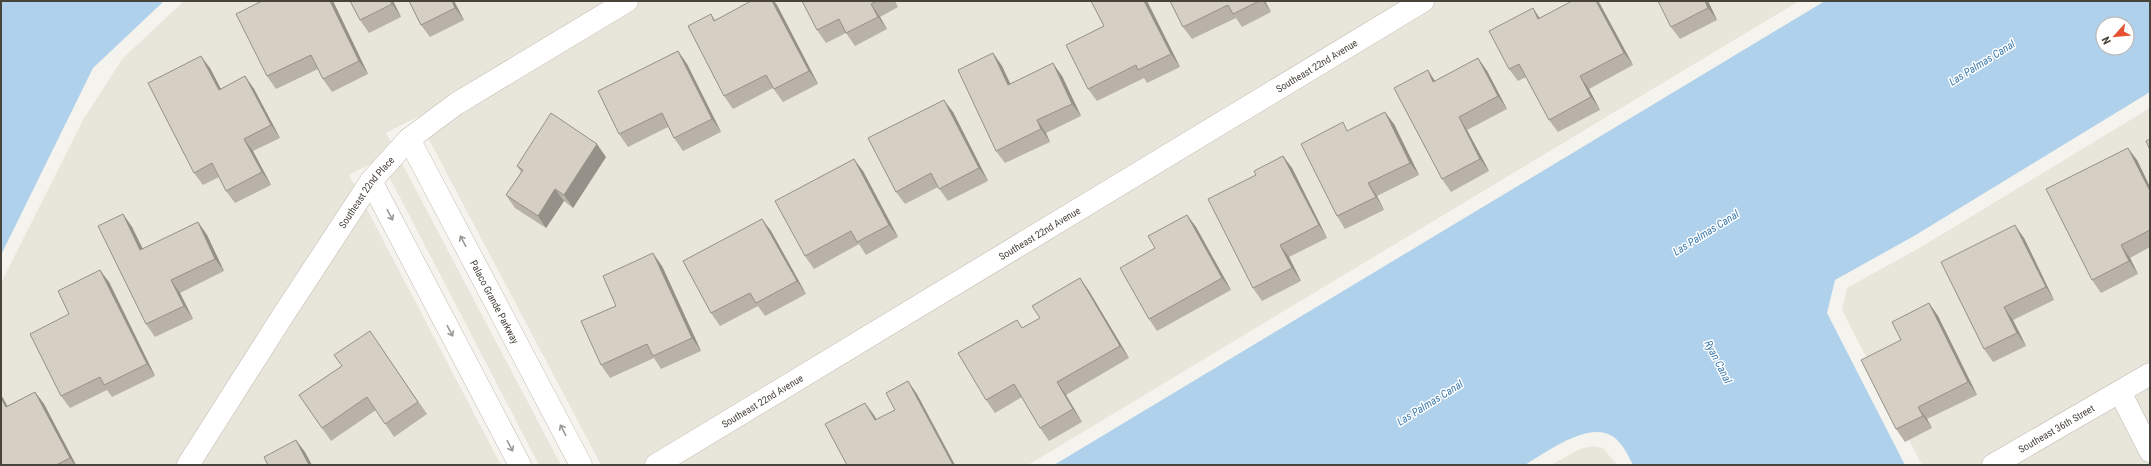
<svg xmlns="http://www.w3.org/2000/svg" width="2151" height="466" font-family="'Roboto Condensed',sans-serif">
	<style>
		.residential { fill: #e8e5db }
		.water { fill: #b0d1eb; fill-rule: evenodd }
		.lines { fill: none; stroke-linecap: round; stroke-linejoin: round }
		.minor-casing { stroke: #c0bbb0; stroke-width: 23 }
		.minor { stroke: #fff; stroke-width: 22 }
		.wall { fill: #b8b2a8 }
		.shaded-wall { fill: #969188 }
		.building { fill: #d6cfc3; stroke: #969188 }
		.oneway { stroke: #9b9893 }
		.labels { text-anchor: middle; dominant-baseline: central; stroke-width: 3; stroke-linejoin: round; paint-order: stroke }
		.street-label { font-size: 10px; fill: #49443b; stroke: #fff }
		.water-label { font-size: 11px; font-style: italic; fill: #3c7aad; stroke: #fff }
	</style>
	<rect width="100%" height="100%" fill="#f5f3ed"/>
	<!-- residential -->
	<path class="residential" d="M184,1H1799L1028,465H601L417,117L386,133L561,465H539L380,159L349,175L501,465H1V283L83,120L123,58Z
		M2150,108V465H1922L1842,310L1847,288L1921,247Z
		M1593,446L1603,448L1617,465H1551L1580,449Z"/>
	<!-- water -->
	<path class="water" d="M1,1H164L93,68L1,255Z
		M1825,1H2150V92L1914,236L1835,280L1827,313L1905,465H1633C1628,455 1622,442 1612,436C1588,421 1545,453 1525,465H1054ZM2103,24H2127V48H2103Z"/>
	<g class="lines">
		<!-- minor casing -->
		<g class="minor-casing">
			<g id="minor">
				<path id="s1" d="M409,139L581,465"/>
				<path d="M371,181L520,465"/>
				<path d="M2120,392L2150,451"/>
				<path id="s2" d="M188,465L280,320L371,181L409,139L456,104L627,1"/>
				<path id="s3" d="M656,465L1423,1"/>
				<path id="s4" d="M1993,465L2150,374"/>
			</g>
		</g>
		<!-- minor -->
		<use href="#minor" class="minor"/>
	</g>
	<!-- wall -->
	<path class="wall" d="M333,1L368,74L332,92L323,79L318,69L276,89L267,76Z
		M350,1H393L401,17L369,33L360,20Z
		M409,1H454L464,20L430,37L421,25Z
		M802,1H895L898,7L880,17L887,29L855,46L846,33L826,43L817,30Z
		M1091,1H1147L1180,67L1147,83L1144,78L1097,101L1088,89L1104,26Z
		M1170,1H1265L1271,12L1242,27L1236,18L1192,39L1183,27Z
		M1708,1L1717,20L1680,39L1671,27Z
		M1600,4L1633,65L1589,89L1600,110L1558,132L1549,120L1526,77L1518,81L1509,69L1533,8L1540,18Z
		M777,5L818,84L783,102L773,88L733,109L724,96L711,14L715,20Z
		M678,51L687,64L721,132L683,151L674,138L668,127L628,147L619,134Z
		M993,53L1002,66L1010,84L1062,76L1081,116L1046,133L1050,142L1005,163L996,151Z
		M1478,58L1487,71L1507,109L1467,130L1489,171L1451,192L1442,179L1428,70L1435,81Z
		M210,68L221,89L245,76L254,89L280,138L253,151L271,185L235,203L226,191L219,177L203,185L194,173Z
		M953,112L988,181L948,201L938,187L905,204L896,192Z
		M1394,124L1419,175L1377,196L1384,210L1345,229L1337,216L1349,130Z
		M1283,156L1292,168L1327,238L1289,257L1301,281L1262,301L1253,288L1256,175Z
		M606,157L573,208L564,201L546,228L515,208L506,195L521,172L517,166Z
		M2137,160L2150,187V247L2130,258L2138,274L2101,293L2092,280Z
		M863,171L898,237L866,255L859,244L814,269L805,256Z
		M123,214L132,227L143,249L198,222L207,235L224,271L180,293L193,319L155,337L146,324Z
		M1187,215L1196,227L1231,290L1157,331L1149,319L1155,248Z
		M762,219L771,231L806,294L765,316L758,306L720,326L711,313Z
		M2024,238L2054,300L2013,320L2026,346L1993,362L1984,349Z
		M662,266L701,351L661,369L654,358L610,378L601,365L616,306Z
		M1080,278L1089,291L1129,358L1066,395L1082,422L1049,441L1040,428L1022,397L995,413L986,400L1040,318Z
		M109,282L155,376L112,397L107,390L70,408L61,396L69,314Z
		M1929,303L1938,316L1977,395L1927,419L1932,428L1905,442L1896,429L1901,340Z
		M370,331L427,414L394,437L376,410L331,441L299,395L342,366Z
		M35,392L44,404L76,465H1V395L7,406Z"/>
	<!-- shaded-wall -->
	<path class="shaded-wall" d="M330,1H333L368,74L359,61Z
		M390,1H393L401,17L392,4Z
		M452,1H454L464,20L455,8Z
		M772,1H774L777,5L818,84L809,71Z
		M1144,1H1147L1180,67L1171,54Z
		M1263,1H1265L1271,12Z
		M1596,1H1598L1600,4L1633,65L1624,53Z
		M1705,1H1708L1717,20L1708,8Z
		M871,4L880,17L887,29L878,17Z
		M1533,8L1541,21L1538,19Z
		M678,51L687,64L721,132L712,119Z
		M993,53L1002,66L1017,98L1008,85Z
		M201,56L210,68L228,103L219,90Z
		M1478,58L1487,71L1507,109L1498,96Z
		M1053,63L1062,76L1081,116L1072,104Z
		M1428,70L1436,83L1433,82Z
		M245,76L254,89L280,138L271,125Z
		M1580,76L1589,89L1600,110L1591,97Z
		M944,100L953,112L988,181L979,168Z
		M1385,112L1394,124L1419,175L1410,163Z
		M1459,117L1467,130L1489,171L1480,159Z
		M1037,120L1046,133L1050,142L1041,129Z
		M244,139L253,151L271,185L262,172Z
		M597,144L606,157L573,208L564,195Z
		M2128,148L2137,160L2150,187V191Z
		M1283,156L1292,168L1327,238L1319,225Z
		M854,159L863,171L898,237L889,225Z
		M1368,183L1377,196L1384,210L1376,197Z
		M555,189L564,201L546,228L538,216Z
		M123,214L132,227L149,262L140,250Z
		M1187,215L1196,227L1231,290L1222,278Z
		M762,219L771,231L806,294L797,281Z
		M198,222L207,235L224,271L215,259Z
		M2015,225L2024,238L2054,300L2046,287Z
		M1280,245L1289,257L1301,281L1292,268Z
		M2121,245L2130,258L2138,274L2129,261Z
		M653,253L662,266L701,351L692,338Z
		M100,270L109,282L155,376L147,364Z
		M1080,278L1089,291L1129,358L1120,346Z
		M171,280L180,293L193,319L184,306Z
		M1929,303L1938,316L1977,395L1968,382Z
		M2004,307L2013,320L2026,346L2017,333Z
		M908,381L917,394L955,465H953Z
		M1057,382L1066,395L1082,422L1073,409Z
		M35,392L44,404L76,465H75L70,458Z
		M1,395L3,398L15,420L6,407L1,398Z
		M865,403L874,415L884,433L875,420Z
		M1918,407L1927,419L1932,428L1923,416Z
		M296,440L305,452L312,465H309Z"/>
	<!-- building -->
	<path class="building" d="M262,1H330L359,61L323,79L311,55L267,76L236,14Z
		M350,1H390L392,4L360,20Z
		M409,1H452L455,8L421,25Z
		M751,1H772L809,71L774,89L766,75L724,96L688,26L711,14L714,21Z
		M802,1H877L871,4L878,17L846,33L839,19L817,30Z
		M1091,1H1144L1171,54L1138,70L1136,65L1088,89L1066,45L1104,26Z
		M1170,1H1259L1233,14L1228,5L1183,27Z
		M1572,1H1596L1624,53L1580,76L1591,97L1549,120L1519,64L1509,69L1489,31L1533,8L1538,19Z
		M1658,1H1705L1708,8L1671,27Z
		M678,51L712,119L674,138L662,113L619,134L598,91Z
		M993,53L1008,85L1053,63L1072,104L1037,120L1041,129L996,151L958,70Z
		M201,56L219,90L245,76L271,125L244,139L262,172L226,191L212,163L194,173L148,83Z
		M1478,58L1498,96L1459,117L1480,159L1442,179L1394,88L1428,70L1433,82Z
		M944,100L979,168L939,189L931,173L896,192L868,138Z
		M1385,112L1410,163L1368,183L1376,197L1337,216L1301,144L1343,122L1347,131Z
		M551,113L597,144L564,195L555,189L538,216L506,195L523,170L517,166Z
		M2150,139V150L2146,141Z
		M2128,148L2150,191V230L2121,245L2129,261L2092,280L2046,189Z
		M1283,156L1319,225L1280,245L1292,268L1253,288L1208,199L1256,175L1254,171Z
		M854,159L889,225L857,242L851,231L805,256L775,201Z
		M123,214L140,250L198,222L215,259L171,280L184,306L146,324L98,226Z
		M1187,215L1222,278L1149,319L1120,268L1155,248L1148,236Z
		M762,219L797,281L756,303L750,293L711,313L683,261Z
		M2015,225L2046,287L2004,307L2017,333L1984,349L1941,262Z
		M653,253L692,338L653,356L647,344L601,365L581,321L616,306L603,276Z
		M100,270L147,364L104,385L100,377L61,396L30,334L69,314L58,291Z
		M1080,278L1120,346L1057,382L1073,409L1040,428L1014,384L986,400L958,353L1017,320L1022,328L1040,318L1032,306Z
		M1929,303L1968,382L1918,407L1923,416L1896,429L1861,360L1901,340L1892,322Z
		M370,331L418,402L385,424L367,397L322,428L299,395L342,366L334,355Z
		M908,381L953,465H847L825,424L865,403L875,420L895,410L886,393Z
		M35,392L70,458L56,465H1V398L6,407Z
		M296,440L309,465H268L264,457Z"/>
	<!-- one-way arrows -->
	<defs><path id="oneway-shaft" d="M-6 0H5M1.5-3L5.5 0L1.5 3" fill="none" stroke-width="1.6" stroke-linecap="round" stroke-linejoin="round"/></defs>
	<g class="oneway">
		<use href="#oneway-shaft" transform="translate(390 215) rotate(62)"/>
		<use href="#oneway-shaft" transform="translate(463 241) rotate(-118)"/>
		<use href="#oneway-shaft" transform="translate(450 331) rotate(62)"/>
		<use href="#oneway-shaft" transform="translate(563 430) rotate(-117)"/>
		<use href="#oneway-shaft" transform="translate(510 446) rotate(63)"/>
	</g>
	<g class="labels">
		<!-- street labels -->
		<g class="street-label">
			<text stroke="none"><textPath href="#s3" startOffset="772">Southeast 22nd Avenue</textPath></text>
			<text stroke="none"><textPath href="#s2" startOffset="326">Southeast 22nd Place</textPath></text>
			<text stroke="none"><textPath href="#s3" startOffset="448">Southeast 22nd Avenue</textPath></text>
			<text stroke="none"><textPath href="#s1" startOffset="184">Palaco Grande Parkway</textPath></text>
			<text stroke="none"><textPath href="#s3" startOffset="124">Southeast 22nd Avenue</textPath></text>
			<text stroke="none"><textPath href="#s4" startOffset="73">Southeast 36th Street</textPath></text>
		</g>
		<!-- water labels -->
		<g class="water-label">
			<text transform="translate(1982 63) rotate(-32)">Las Palmas Canal</text>
			<text transform="translate(1706 233) rotate(-32)">Las Palmas Canal</text>
			<text transform="translate(1718 362) rotate(63)">Ryan Canal</text>
			<text transform="translate(1430 403) rotate(-32)">Las Palmas Canal</text>
		</g>
	</g>
	<!-- border -->
	<rect width="2151" height="466" fill="none" stroke="#49443b" stroke-width="4"/>
	<!-- north arrow -->
	<g transform="translate(2115 36) rotate(243)"><circle r="19" fill="#ffffff" stroke="#b6b4b1"/>
	<path d="M0-3L7 15L0 10L-7 15Z" fill="#e75232"/>
	<text y="-6" font-size="11" font-weight="bold" text-anchor="middle" fill="#49443b">N</text>
	</g>
</svg>
